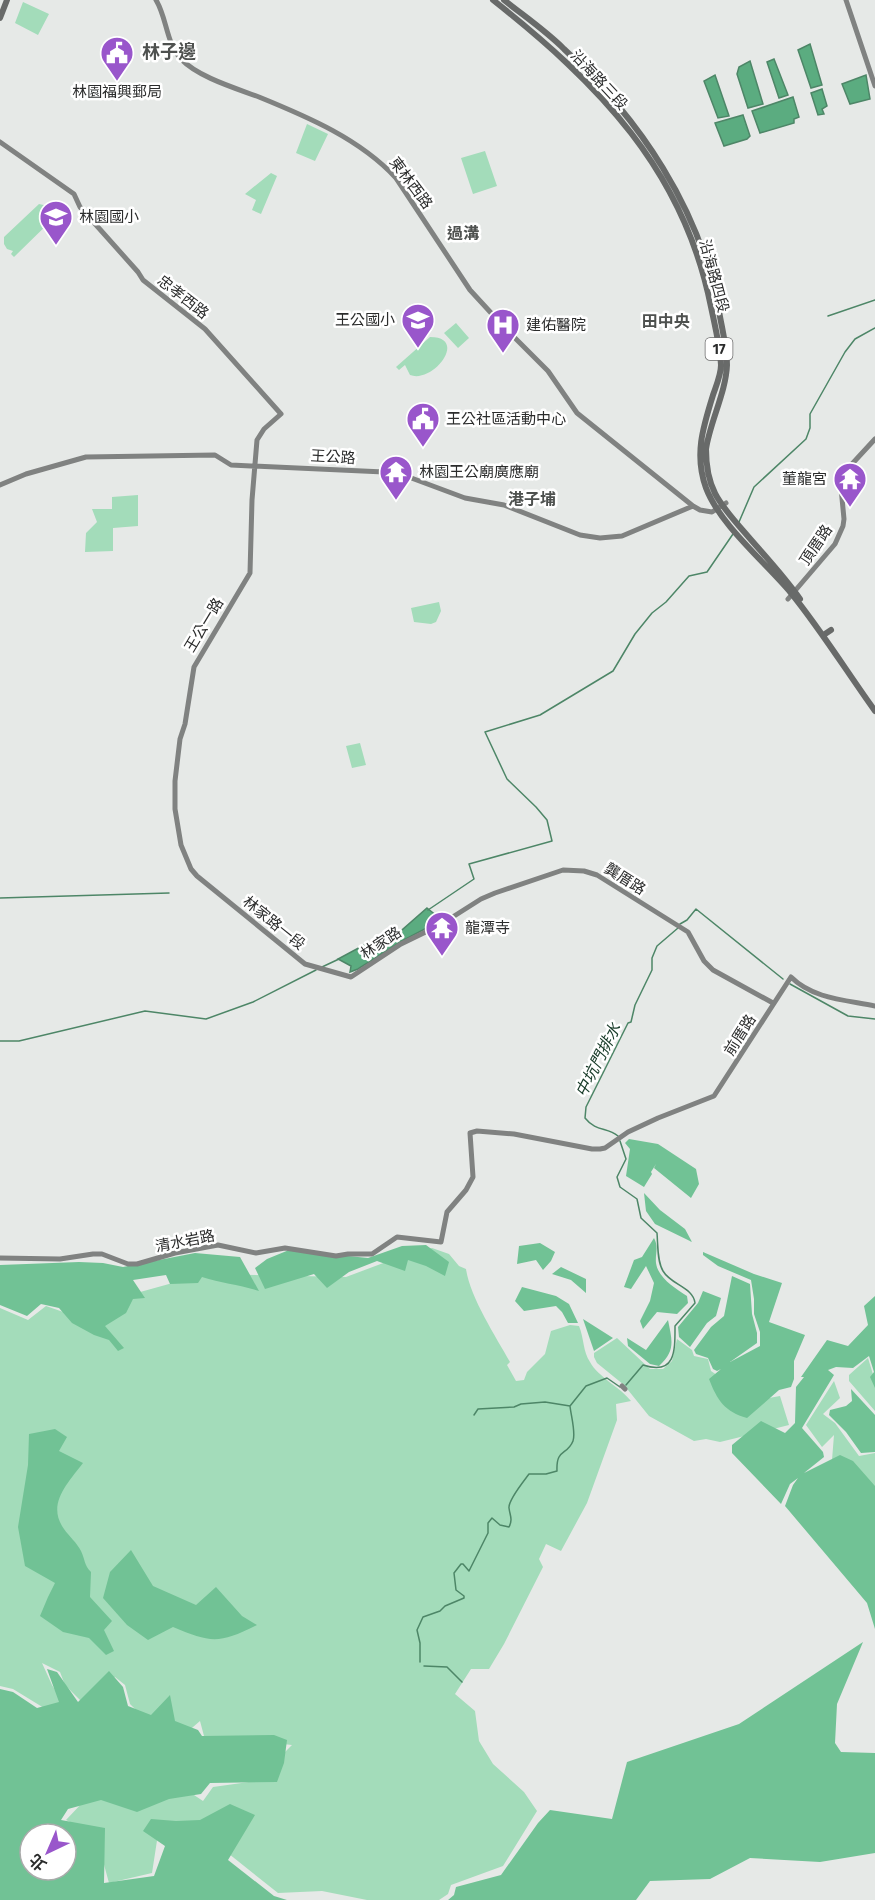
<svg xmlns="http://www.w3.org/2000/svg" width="875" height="1900" font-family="'Fira Sans','Noto Sans TC',sans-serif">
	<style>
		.green { fill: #a3dcba }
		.forest { fill: #71c295; fill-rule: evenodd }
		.water { fill: #5bac80; stroke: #4d8667; stroke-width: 1.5 }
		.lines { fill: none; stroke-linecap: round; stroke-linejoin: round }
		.stream { stroke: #4d8667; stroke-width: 1.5 }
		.secondary { stroke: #808281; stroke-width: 5 }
		.primary { stroke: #686a69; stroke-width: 6 }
		.labels { text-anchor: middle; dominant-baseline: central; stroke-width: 5; stroke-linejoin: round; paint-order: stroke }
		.shield { fill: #fff; stroke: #6b6b6b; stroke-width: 1.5 }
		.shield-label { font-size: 14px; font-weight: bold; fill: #2b2c2c }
		.street-label { font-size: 15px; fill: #2b2c2c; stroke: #fff }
		.poi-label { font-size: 15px; fill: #2b2c2c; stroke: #fff; text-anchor: start }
		.neighbourhood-label { font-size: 16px; font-weight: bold; fill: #4e514f; stroke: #fff }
		.water-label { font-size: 16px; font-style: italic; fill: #153926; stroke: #fff }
		.quarter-label { font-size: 18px; font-weight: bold; fill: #4e514f; stroke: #fff }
	</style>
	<rect width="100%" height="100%" fill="#e6e9e7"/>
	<!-- green -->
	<path class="green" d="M23,2L49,14L38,35L15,23Z
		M307,124L328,134L315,161L296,153Z
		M485,151L497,186L473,194L461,158Z
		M271,173L277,176L261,214L252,210L256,200L245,194Z
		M39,204L48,206L51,215L56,209L59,213L14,257L11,254L13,251L7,249L4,244V237Z
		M456,323L469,338L458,348L444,333Z
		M430,337C469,337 433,384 410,375L405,365L399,370L396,367Z
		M138,495V526L113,528V551L85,552L86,533L97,522L92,509H112V497Z
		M439,602L441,611L436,622L431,624L414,622L411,608Z
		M360,743L366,765L352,768L346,746Z
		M432,1248L449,1254L459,1266L466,1269C470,1297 496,1337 510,1362L507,1365L516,1381L524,1380L527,1372L545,1354L551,1331L570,1325L579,1326C584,1338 583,1352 590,1362C598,1377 620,1387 631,1401L616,1404L617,1420L587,1503L561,1551L546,1544L539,1559L543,1567L504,1644L489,1669H471L455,1694L475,1711L479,1741L493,1764L524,1792L537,1811L503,1866L451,1885L448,1894L439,1900H367L322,1891L278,1893L214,1842L160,1821L152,1873L109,1883L96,1835L66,1820L83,1802L182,1787L203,1801L213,1787L256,1781L292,1745L204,1736L200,1721L186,1733L148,1722L130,1704L125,1685L115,1677L81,1701L65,1685L60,1672L42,1663L52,1685L65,1706L44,1708L13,1689L0,1686V1308L28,1320L46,1306L95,1323L133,1294L205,1274L346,1277L410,1253Z
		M617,1338L650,1369H663L672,1361L677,1339L692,1350L694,1356L708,1359L711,1371L727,1382L740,1403L780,1396L789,1425L720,1442L706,1439L694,1441L649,1416L624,1385L597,1363L594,1357V1353Z
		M868,1358L875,1381V1411L849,1381V1375Z
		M834,1381L840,1398L823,1414L835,1423L859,1456L875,1453V1491L832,1460L834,1435L822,1447L806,1425Z"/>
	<!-- forest -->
	<path class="forest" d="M629,1139L658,1144L696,1169L699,1184L691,1198L654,1168L656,1164L651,1172L652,1174L644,1187L626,1176L630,1149L625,1143Z
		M644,1193L660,1210L685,1229L692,1242L655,1224L646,1211Z
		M654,1238C659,1247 655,1254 656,1263C658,1278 675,1288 687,1296L688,1303L677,1314L657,1312L643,1329L640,1321L650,1301L654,1283L646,1266L631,1289L624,1287L634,1260L642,1257Z
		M540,1243L555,1252L551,1261L543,1270L536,1260L517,1264L519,1246Z
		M426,1245L449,1262L445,1276L426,1266L408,1260L405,1271L377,1261L349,1272L327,1288L314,1274L265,1289L255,1268L267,1259L289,1250L368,1258L402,1246Z
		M703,1252L754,1274L782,1283L769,1322L805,1335L794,1361V1379L791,1387L779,1390L747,1418C725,1412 717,1400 709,1379L721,1369L717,1371L713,1369L708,1358L696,1354L694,1350L711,1327L724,1316L732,1276L750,1284L752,1314L757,1333V1343L730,1362L760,1346V1332L754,1314V1299L751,1280L718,1266L703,1255Z
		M195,1253L240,1257L259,1291C240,1285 221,1283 202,1277L198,1283L170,1284L166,1275L133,1280L145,1298L133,1299L126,1313L105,1326L124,1348L118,1351L109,1340L94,1335L72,1323L59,1308L41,1304L27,1316L0,1305V1265L79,1262L103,1263L123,1267Z
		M561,1267L586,1279V1293L571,1280L552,1274Z
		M522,1287L556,1296L569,1304L578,1323H568L562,1312L556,1306L524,1311L515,1301Z
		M703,1291L721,1298L716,1316L707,1323L690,1347L679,1337L678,1327L698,1303Z
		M875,1296V1388L870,1377L874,1372L869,1356L853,1368L836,1367L828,1370L834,1375L802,1428L823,1452L824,1457L804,1473L840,1455L853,1461L875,1486V1629L867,1603L785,1506L793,1485L798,1478L790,1484L781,1504L732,1453V1445L761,1421L785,1433L795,1423L796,1387L804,1377H801L827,1340L848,1346L868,1325L864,1306Z
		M583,1319L613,1338L594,1351Z
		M668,1320C672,1340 676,1351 659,1366L650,1364L628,1346L627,1338L646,1350Z
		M851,1389L875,1415V1452L861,1453L846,1432L829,1415L830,1410L846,1406L852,1401Z
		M55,1429L67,1437L59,1451L83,1463C68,1483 46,1504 64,1529C69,1536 77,1543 81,1551C85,1559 84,1565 91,1572L90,1597L112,1621L104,1630L114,1651L106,1655L89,1638L63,1632L40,1616L48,1597L55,1583L25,1566L18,1527L28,1465L29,1434Z
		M131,1550L153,1586L196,1605L216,1587L242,1616L257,1625C219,1644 211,1643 173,1627L148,1640L127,1625L103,1598L110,1572Z
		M863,1642L837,1704L835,1743L841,1752L875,1753V1853L820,1862L750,1858L710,1879L650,1881L636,1900H448L454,1895L456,1887L501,1875L538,1823L550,1810L612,1819L627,1762L739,1724Z
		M47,1669L57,1672L78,1702L109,1671L123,1687L128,1706L151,1715L170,1695L175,1721L198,1730L202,1736L274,1735L287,1740L284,1763L277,1782L210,1783L201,1794L169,1799L137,1812L101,1800L68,1809L61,1820L105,1828L104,1883L154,1876L165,1846L143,1831L151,1819L176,1821L200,1820L230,1804L255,1815L228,1860L274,1896L287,1900H0V1689L13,1692L37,1708L59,1702ZM30,1834H66V1870H30Z"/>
	<!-- water -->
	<path class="water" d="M810,44L822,85L811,88L798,50Z
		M774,59L788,95L779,98L767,62Z
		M750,61L763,104L748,108L737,74L739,67Z
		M715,75L729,116L718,118L704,81Z
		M866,75L870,99L850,104L842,84Z
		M822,89L827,106L822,109L824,114L818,115L811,93Z
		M793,97L799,117L794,119V123L760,133L752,111Z
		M743,115L750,136L747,139L724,146L715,123Z
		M427,908L442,920L402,941L358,969L350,972L351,966L338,959L366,944L395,936Z"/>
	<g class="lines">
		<!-- stream -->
		<path class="stream" d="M828,316L875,300
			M739,522L754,487L806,439L810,428V414L845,352L855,339L875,328
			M0,898L169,893
			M428,910L474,879L469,864L552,841L547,820L536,807L507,779L485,732L540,715L613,671L635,634L652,613L666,602L689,576L707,572L733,534
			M680,924L687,920L696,909L783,979
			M322,967L339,959
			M790,984L848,1016L875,1019
			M0,1041H19L145,1011L206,1019L253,1002L316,970
			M618,1136C607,1127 596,1132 585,1118L586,1107L628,1023L631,1022L635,1005L652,970V958L657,946L678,928
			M620,1141L626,1159L617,1177L620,1187L637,1199L641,1218L657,1233C658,1245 657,1261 663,1271C671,1285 693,1287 695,1303L675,1326C675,1350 676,1376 643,1365L626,1385
			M474,1415L478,1409L514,1407L521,1404L545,1402L570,1406
			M420,1662V1643L417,1630L423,1617L440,1611L445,1606L464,1598V1596L456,1590L454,1573L461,1564H463L469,1571L488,1533V1523L492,1518L500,1525L509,1527C513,1519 510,1516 509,1508C508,1500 524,1481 529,1474H546L557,1471C556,1448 567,1456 573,1441C576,1433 571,1416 570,1406L586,1386L607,1378L620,1387
			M424,1666L447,1667L462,1682"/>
		<!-- secondary -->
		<path class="secondary" d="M156,0C167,18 166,43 181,59C198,77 235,88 259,97C308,117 360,139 396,178L470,290L504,327L548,371L577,413L693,506L700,510L712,512L726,503
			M846,0L875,86
			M0,142L74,194L80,207L138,272L143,280L205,329L281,414L264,429L257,440L252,500L250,573L194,667L185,724L180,739L175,781V809L181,845L191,869L197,876L305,964L351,977L401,944L440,925L481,899L495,893L563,870L584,871L597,875L688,932L704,961L713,970L773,1003
			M0,485L26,474L86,457L215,455L231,465L384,472L406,476L465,498L504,505L580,535L600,538L622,536L693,506
			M788,599L835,544L843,526L844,519L840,477L875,439
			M0,1258L60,1259L93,1254H102L128,1264H137L175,1253L218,1245L256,1253L285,1248L336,1256L348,1254H372L397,1237L441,1242L447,1212L466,1190L473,1177L470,1133L477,1131L514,1134L592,1149H600L605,1148L628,1132L658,1118L714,1096L791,977C813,999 846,1000 875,1006
			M622,1386L625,1389"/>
		<!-- primary -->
		<path class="primary" d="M493,0C598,83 684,170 711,307C715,326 720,346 721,365C721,375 716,386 713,395C703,427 694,455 706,488C720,525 765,562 791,593C821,630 847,672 875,711
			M504,0C524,16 546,31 564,49C640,119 700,209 719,311C722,329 727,347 727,365C726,392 710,422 706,449C706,491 721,505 746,534C764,555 784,576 800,599
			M0,18L7,0
			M825,634L831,630"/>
	</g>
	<!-- icons -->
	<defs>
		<g id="civic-pin" transform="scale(1.725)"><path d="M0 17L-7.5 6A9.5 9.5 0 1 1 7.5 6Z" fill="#9956cb" stroke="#fff"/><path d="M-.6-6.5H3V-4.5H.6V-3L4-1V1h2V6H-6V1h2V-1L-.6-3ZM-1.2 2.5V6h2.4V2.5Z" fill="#fff"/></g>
		<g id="school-pin" transform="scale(1.725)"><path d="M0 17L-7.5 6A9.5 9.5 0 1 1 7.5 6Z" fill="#9956cb" stroke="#fff"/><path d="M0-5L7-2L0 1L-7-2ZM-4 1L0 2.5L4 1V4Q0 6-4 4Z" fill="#fff"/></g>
		<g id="hospital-pin" transform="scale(1.725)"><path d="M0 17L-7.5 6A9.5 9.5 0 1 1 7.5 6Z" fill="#9956cb" stroke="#fff"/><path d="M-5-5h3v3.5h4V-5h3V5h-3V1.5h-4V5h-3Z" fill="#fff"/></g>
		<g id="temple-pin" transform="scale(1.725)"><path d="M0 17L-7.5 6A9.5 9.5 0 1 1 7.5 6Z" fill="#9956cb" stroke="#fff"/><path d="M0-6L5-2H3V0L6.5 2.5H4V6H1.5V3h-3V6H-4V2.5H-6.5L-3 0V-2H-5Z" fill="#fff"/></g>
	</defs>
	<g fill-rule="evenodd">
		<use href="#civic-pin" x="117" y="53"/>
		<use href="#school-pin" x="56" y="217"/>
		<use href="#school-pin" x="418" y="320"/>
		<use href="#hospital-pin" x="503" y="325"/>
		<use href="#civic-pin" x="423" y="419"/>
		<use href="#temple-pin" x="396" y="472"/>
		<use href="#temple-pin" x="850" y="479"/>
		<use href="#temple-pin" x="442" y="928"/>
	</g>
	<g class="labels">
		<!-- shield labels -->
		<rect class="shield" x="705.5" y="338" width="27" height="22" rx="4.5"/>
		<g class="shield-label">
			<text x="719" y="349">17</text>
		</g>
		<!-- street labels -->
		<g class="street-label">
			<text transform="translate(599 80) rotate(47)">沿海路三段</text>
			<text transform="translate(411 183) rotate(53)">東林西路</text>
			<text transform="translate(714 276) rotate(75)">沿海路四段</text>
			<text transform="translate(183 297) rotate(38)">忠孝西路</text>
			<text transform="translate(333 457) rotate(3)">王公路</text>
			<text transform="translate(816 545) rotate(-56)">頂厝路</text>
			<text transform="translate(204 625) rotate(-59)">王公一路</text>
			<text transform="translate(625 879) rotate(32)">龔厝路</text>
			<text transform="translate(274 923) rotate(39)">林家路一段</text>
			<text transform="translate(381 943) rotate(-33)">林家路</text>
			<text transform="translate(740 1035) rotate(-58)">前厝路</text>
			<text transform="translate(185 1241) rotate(-11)">清水岩路</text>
		</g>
		<!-- poi labels -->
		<g class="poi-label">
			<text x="117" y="92" text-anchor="middle">林園福興郵局</text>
			<text x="79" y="217">林園國小</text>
			<text x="395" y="320" text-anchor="end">王公國小</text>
			<text x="526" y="325">建佑醫院</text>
			<text x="446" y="419">王公社區活動中心</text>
			<text x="419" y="472">林園王公廟廣應廟</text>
			<text x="827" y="479" text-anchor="end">董龍宮</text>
			<text x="465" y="928">龍潭寺</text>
		</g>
		<!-- neighbourhood labels -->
		<g class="neighbourhood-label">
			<text x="463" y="233">過溝</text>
			<text x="666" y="321">田中央</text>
			<text x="532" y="499">港子埔</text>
		</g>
		<!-- water labels -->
		<g class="water-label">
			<text transform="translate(598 1060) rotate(-63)">中坑門排水</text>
		</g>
		<!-- quarter labels -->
		<g class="quarter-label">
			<text x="169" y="52">林子邊</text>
		</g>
	</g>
	<!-- north arrow -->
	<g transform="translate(48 1852) rotate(224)"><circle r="28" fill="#ffffff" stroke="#aaabab" stroke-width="1.5"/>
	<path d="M0-4.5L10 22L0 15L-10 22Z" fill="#9956cb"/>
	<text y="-9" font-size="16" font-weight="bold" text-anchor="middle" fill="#2b2c2c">北</text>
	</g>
</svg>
